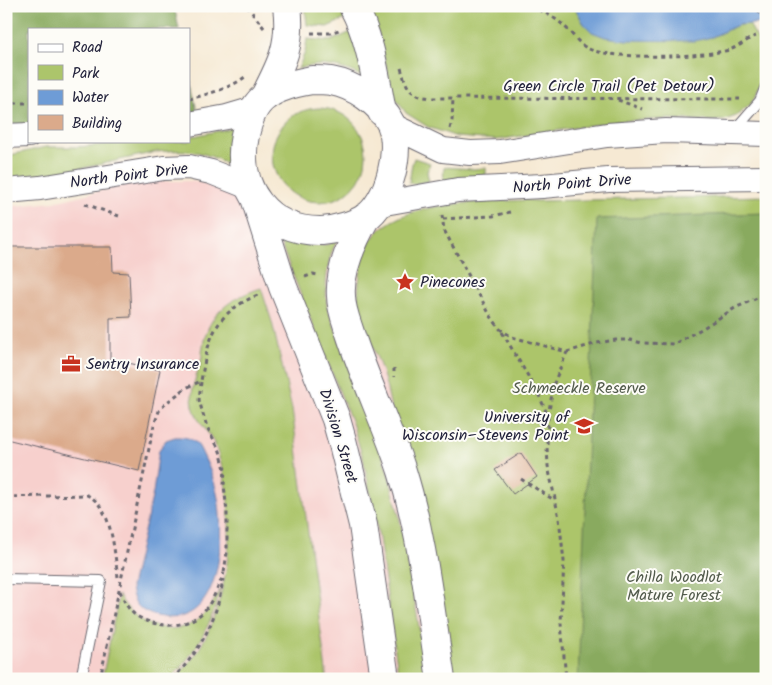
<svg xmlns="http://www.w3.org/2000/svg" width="772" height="685" font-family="Kalam,sans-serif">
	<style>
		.built { fill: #f7d0cd }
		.green { fill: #acc56b; stroke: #677453 }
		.forest { fill: #89aa5f; stroke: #56664d }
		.water { fill: #6e9cd6; stroke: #485f88 }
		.building { fill: #dbaa8b }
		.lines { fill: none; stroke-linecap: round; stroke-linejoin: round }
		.service-casing { stroke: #6c6870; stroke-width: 12 }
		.tertiary-casing { stroke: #6c6870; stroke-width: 26 }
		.secondary-casing { stroke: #6c6870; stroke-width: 30 }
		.path { stroke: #6c6870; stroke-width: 3; stroke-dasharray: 4 4; stroke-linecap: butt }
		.service { stroke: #fff; stroke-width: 10 }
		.tertiary { stroke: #fff; stroke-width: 24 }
		.secondary { stroke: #fff; stroke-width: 28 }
		.labels { text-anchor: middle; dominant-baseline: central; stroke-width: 4; stroke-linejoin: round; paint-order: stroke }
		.street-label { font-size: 16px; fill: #22223b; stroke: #fdfcf7 }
		.poi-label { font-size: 16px; fill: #22223b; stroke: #fdfcf7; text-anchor: start }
		.park-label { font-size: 16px; fill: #525b4c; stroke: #fdfcf7 }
	</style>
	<rect width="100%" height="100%" fill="#fdfcf7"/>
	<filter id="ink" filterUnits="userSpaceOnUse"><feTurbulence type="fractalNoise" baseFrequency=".02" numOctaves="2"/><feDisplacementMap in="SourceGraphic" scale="10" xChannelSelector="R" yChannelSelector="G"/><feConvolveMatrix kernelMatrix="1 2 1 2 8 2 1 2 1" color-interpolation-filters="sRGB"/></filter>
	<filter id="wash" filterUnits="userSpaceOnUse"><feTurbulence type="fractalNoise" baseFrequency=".0096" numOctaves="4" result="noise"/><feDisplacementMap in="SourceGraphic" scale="20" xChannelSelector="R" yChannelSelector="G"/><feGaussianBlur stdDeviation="1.12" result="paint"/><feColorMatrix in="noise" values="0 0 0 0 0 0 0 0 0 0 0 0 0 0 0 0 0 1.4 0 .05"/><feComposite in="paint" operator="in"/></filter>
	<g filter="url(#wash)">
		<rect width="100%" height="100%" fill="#f6e9d3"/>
		<!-- built -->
		<path class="built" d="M154,181H192L215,185L238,197L251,216L332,238L385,224L766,679L391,388L369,336L380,364L428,546L451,679H6V207L54,202L128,184Z"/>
		<!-- green -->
		<path class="green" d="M305,6H339L345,19L327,27L307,25Z
			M365,6H574L584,24L712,37L738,25L749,24L764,50L766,63L761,81L755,97L750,105L736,116L725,120L714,121L671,119L618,121L496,140L457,137L428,127L406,113L394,96L377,30Z
			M351,32L365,78C345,67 320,61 298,69L305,52L307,39L331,41Z
			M272 155a47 47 0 1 1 94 0a47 47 0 1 1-94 0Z
			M238,122L232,166C201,150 189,149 156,152L47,176L6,179V156L46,147H78L147,141H189V137L227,129Z
			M414,158L430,163L427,172L429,181L414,184L409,183L412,164Z
			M444,167L473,169L486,168V175L443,180Z
			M766,196V679H451C443,634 438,589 428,545C416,497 403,450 390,403C387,389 384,375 379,363C372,343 360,323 358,302C357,286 362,254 371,240C398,199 482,203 526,200L538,201Z
			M277,235C296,243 318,251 338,240C326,258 325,284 327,306L387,469L399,515L418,620L426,679H399L379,538L363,458L352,423Z
			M261,288L272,322L292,409L327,679H174C184,668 195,657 202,644C232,588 238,508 216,448C210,430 193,421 192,398C192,383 199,371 202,357C202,354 202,350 203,346C208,313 231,298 261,288Z
			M221,586C212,624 197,652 170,679H102L119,595C131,620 162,636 189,625C205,618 215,601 221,586Z"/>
		<!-- forest -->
		<path class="forest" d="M6,6H174L179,29H29V124H6Z
			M189,73L197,112L189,114Z
			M766,213V679H578L597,219Z"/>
		<!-- water -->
		<path class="water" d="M574,6H766V23L738,25L712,37L695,41L626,40L605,37L592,32L584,24Z
			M175,437C183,437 190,437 196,443C200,447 202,453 204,457C213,475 219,495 220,515C223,557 215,630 157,616C140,612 133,604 131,587L153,493L159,450L166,440Z"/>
		<g id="blocks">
			<!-- building -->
			<path class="building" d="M6,247H112L113,272L129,273L131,317L110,318V359L160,370L139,471L6,439Z
				M521,453L537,477L513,494L495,470Z"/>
		</g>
	</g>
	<g filter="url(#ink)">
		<use href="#blocks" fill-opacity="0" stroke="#6c6870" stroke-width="1"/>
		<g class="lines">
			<!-- service casing -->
			<g class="service-casing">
				<path id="service" d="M761,6L766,13
					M733,132L760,101L766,86
					M6,579L101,581L81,679"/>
			</g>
			<!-- tertiary casing -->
			<g class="tertiary-casing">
				<path id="tertiary" d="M189,124L227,117L254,109
					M391,125L443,150L470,153L500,152L607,135L666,131L766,134
					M6,136L29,135
					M6,191L40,188L164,168L189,167L211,172L249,187
					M379,204L458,190L542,186L608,180L766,178"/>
			</g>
			<!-- secondary casing -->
			<g class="secondary-casing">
				<path id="secondary" d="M353,6C371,39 375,76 382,112
					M312,80C318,80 325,80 331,81C354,85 381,103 391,124C402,149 389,203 365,218C354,225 336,230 322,231C267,232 234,188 245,135C248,121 254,104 266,96C279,86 297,83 312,80Z
					M265,96C282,63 292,44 287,6
					M256,201L283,287L336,419L343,444L363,525L385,679
					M366,217C353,240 339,269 341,296C341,309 347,323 351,336C366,382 387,425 402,471C423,538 430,609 441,679"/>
			</g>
			<!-- path -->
			<path class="path" d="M247,6L264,28
				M532,6C543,12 555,17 564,26C572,33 579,45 589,49C613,60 703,57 729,50C739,47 747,39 756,36
				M311,33H330L339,30
				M401,68C407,88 409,96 432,98L740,99
				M189,99C208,94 230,89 246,76
				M618,100L642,109
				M6,103H29
				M450,129L452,121L453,98
				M85,204L119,216
				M442,215L444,230L490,315L500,329L512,337L567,352L597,343L616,340H630L642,343L674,344L703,328L735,308L766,294
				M443,219L493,216L510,212
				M305,277L313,274L318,275
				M502,332L538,393L548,416L547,447L548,466L559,518L564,561L561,623L566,679
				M394,368V377
				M201,382L199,400L203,414L207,427L220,451L225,469L224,485L227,512V552L224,573
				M548,416L554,383L567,352
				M521,479L554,500
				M6,497L87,495C113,507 114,553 118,577
				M120,591C123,599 127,608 134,614C153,628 183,630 202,613C213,602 218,587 224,573
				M100,679L154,425L159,411L166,403L186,388L201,381C209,336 214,313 260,294
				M172,679C200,653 218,617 223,579"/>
			<!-- service -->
			<use href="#service" class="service"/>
			<!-- tertiary -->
			<use href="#tertiary" class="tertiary"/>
			<!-- secondary -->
			<use href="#secondary" class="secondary"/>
		</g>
	</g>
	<!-- icons -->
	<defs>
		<g id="sight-bare" transform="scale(1.5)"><path d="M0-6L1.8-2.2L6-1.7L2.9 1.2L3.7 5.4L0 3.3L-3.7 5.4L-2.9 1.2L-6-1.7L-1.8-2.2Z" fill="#c8321e" stroke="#fdfcf7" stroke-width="2.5" paint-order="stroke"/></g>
		<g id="office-bare" transform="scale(1.5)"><path d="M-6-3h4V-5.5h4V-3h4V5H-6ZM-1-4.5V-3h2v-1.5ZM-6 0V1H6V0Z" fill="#c8321e" stroke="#fdfcf7" stroke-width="2.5" paint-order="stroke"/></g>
		<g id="university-bare" transform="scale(1.5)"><path d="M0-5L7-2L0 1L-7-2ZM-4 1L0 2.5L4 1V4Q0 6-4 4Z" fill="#c8321e" stroke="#fdfcf7" stroke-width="2.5" paint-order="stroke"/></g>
	</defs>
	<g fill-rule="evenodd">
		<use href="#sight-bare" x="405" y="282"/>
		<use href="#office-bare" x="71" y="364"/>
		<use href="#university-bare" x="584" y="426"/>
	</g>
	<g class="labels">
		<!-- street labels -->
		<g class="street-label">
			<text x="609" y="86">Green Circle Trail (Pet Detour)</text>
			<text transform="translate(129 176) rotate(-7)">North Point Drive</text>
			<text transform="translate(572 184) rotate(-4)">North Point Drive</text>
			<text transform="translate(338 436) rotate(73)">Division Street</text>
		</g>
		<!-- poi labels -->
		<g class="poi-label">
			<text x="420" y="282">Pinecones</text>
			<text x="86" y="364">Sentry Insurance</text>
			<text x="569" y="417" text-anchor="end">University of<tspan x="569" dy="18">Wisconsin–Stevens Point</tspan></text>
		</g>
		<!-- park labels -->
		<g class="park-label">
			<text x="579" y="388">Schmeeckle Reserve</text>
			<text x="674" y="577">Chilla Woodlot<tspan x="674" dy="18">Mature Forest</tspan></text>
		</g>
	</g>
	<!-- margin -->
	<rect width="772" height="685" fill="none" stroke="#fdfcf7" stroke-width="25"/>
	<!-- legend -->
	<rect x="28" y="28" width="162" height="115" fill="#fdfcf7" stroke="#a5a5ac"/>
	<rect x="38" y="44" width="25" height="8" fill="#ffffff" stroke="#a5a5ac"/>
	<text x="72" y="52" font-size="15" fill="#22223b">Road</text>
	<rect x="38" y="65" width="25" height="15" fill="#acc56b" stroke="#a5a5ac"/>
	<text x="72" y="78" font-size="15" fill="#22223b">Park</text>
	<rect x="38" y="90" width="25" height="15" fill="#6e9cd6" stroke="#a5a5ac"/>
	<text x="72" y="102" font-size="15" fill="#22223b">Water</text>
	<rect x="38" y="115" width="25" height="15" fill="#dbaa8b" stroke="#a5a5ac"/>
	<text x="72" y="128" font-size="15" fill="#22223b">Building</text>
</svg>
